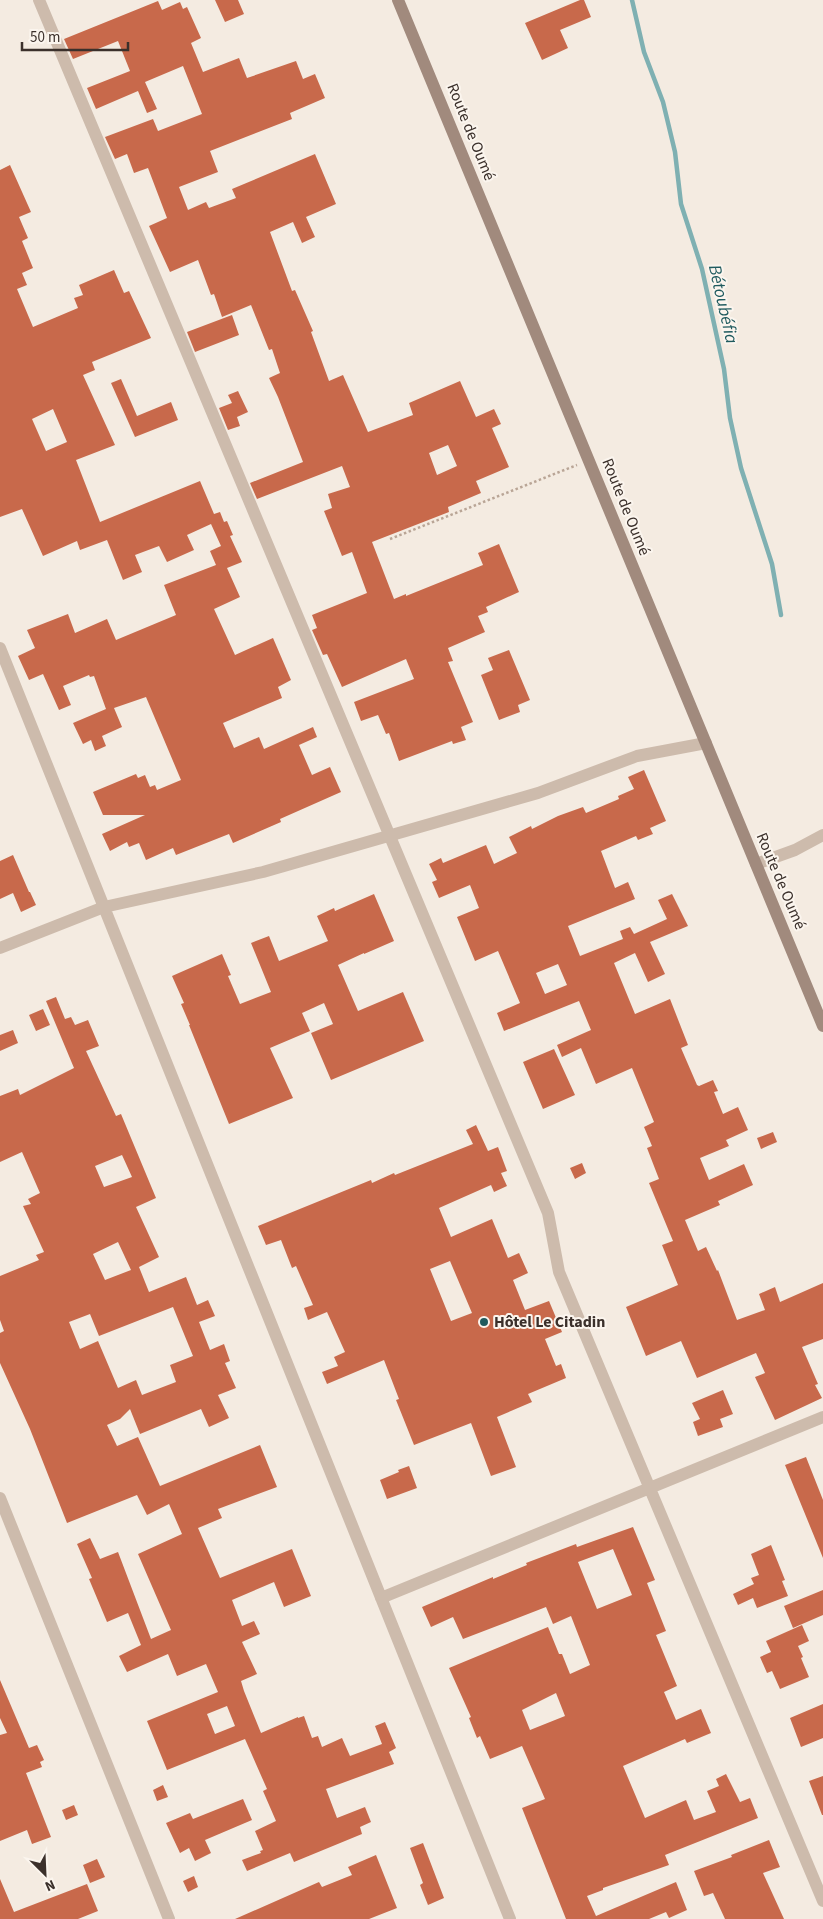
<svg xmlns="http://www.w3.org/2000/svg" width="823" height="1919" font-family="'Source Sans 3',sans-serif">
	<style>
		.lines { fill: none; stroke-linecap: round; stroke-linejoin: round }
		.stream { stroke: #7fb0b2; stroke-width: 4.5 }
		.building { fill: #c8694b; fill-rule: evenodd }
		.path { stroke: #b9a596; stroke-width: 2.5; stroke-dasharray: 2.5 2.5; stroke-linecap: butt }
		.street { stroke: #cdbbac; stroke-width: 12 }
		.secondary { stroke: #a18a7d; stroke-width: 12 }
		.poi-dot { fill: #1f5a5e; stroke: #fbf5ee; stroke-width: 2 }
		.labels { text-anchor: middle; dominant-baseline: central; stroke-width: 4; stroke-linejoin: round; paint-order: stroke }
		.street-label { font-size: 16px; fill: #3b302b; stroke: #fbf5ee }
		.poi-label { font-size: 16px; font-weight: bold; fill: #3b302b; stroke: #fbf5ee; text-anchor: start }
		.water-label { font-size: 18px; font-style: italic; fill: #1f5a5e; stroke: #fbf5ee }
	</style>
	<rect width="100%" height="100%" fill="#f4ebe1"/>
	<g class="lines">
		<!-- stream -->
		<path class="stream" d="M632,0L644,52L663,102L675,152L681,204L702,269L724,369L730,418L741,468L772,564L781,615"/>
	</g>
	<!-- building -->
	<path class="building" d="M215,0H238L244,14L225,22Z
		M580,0H584L591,17L560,30L568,48L542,60L525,23Z
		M158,1L162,10L180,2L183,9L187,7L201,38L191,43L203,72L239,58L247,78L296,61L303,79L315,74L325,98L290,113L292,119L210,151L218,172L179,187L188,210L206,202L209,208L236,198L232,189L315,154L336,204L306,217L315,237L302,243L293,222L270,232L292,291L295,290L313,331L311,332L329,381L343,375L368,432L413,415L409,403L460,381L476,417L494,409L501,424L492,428L509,467L476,481L481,493L448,507L449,512L372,542L394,599L406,594V596L483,565L478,553L499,544L519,592L486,607L488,612L478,616L485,632L448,648L453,661L448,662L473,722L461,727L466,740L453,744L452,741L399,761L389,733L386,734L378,715L361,721L354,702L414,679L406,659L342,687L327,654L323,655L312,630L317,628L312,615L367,593L352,552L342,556L324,511L332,508L328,494L350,487L342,466L257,499L250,483L303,462L278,397L269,378L280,373L272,349L269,350L251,305L222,317L214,294L211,295L198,260L170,272L149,226L167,218L148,168L134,173L127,154L115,159L105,137L153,119L158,131L202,114L183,66L145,82L157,109L147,113L138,91L96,109L87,88L130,71L118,41L73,59L64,39ZM448,445L457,466L437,475L429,453Z
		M10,165L31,212L19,217L28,238L22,241L33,268L22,273L27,285L17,289L33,327L78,308L74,298L83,295L79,285L114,270L124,293L129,291L151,338L92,362L95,370L83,375L115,445L76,460L100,522L200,481L214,514L220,512L224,522L227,521L233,535L230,536L242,562L227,568L240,597L214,609L235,655L273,638L291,680L278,687L282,698L223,723L234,748L259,737L264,749L313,727L317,737L299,745L312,775L330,767L341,792L280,819L281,822L233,843L229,834L176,855L173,848L146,860L139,843L129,847L127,842L110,851L102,834L145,815H103L93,792L136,774L138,778L145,775L150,787L155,785L157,790L181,780L146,697L114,708L122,727L102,736L106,746L95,751L91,740L83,744L73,723L106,709L94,676L90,677L89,675L63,686L71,705L59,710L43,674L29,680L18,656L35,648L27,630L68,614L75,633L107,619L116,640L176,615L164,585L216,565L210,551L221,546L211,524L187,535L194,550L167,562L159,546L135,555L142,572L123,580L107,540L80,550L77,541L43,556L22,509L0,517V170ZM53,409L67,442L46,451L32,419Z
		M232,315L239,335L195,352L187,332Z
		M121,379L137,416L171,402L178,420L135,437L111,383Z
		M238,391L248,412L237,417L240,426L228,430L219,408L232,403L228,395Z
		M509,650L530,700L518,705L520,712L499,720L481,675L493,670L488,658Z
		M644,770L666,821L650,828L653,834L638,840L636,836L601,851L615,888L628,882L635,899L568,926L580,956L623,939L620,931L630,927L634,934L667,919L658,900L672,894L688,926L650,942L665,974L648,982L635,953L614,963L635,1014L670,999L688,1045L681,1048L697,1085L699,1086L713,1080L718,1091L714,1092L723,1114L738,1107L748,1130L726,1140L729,1146L700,1158L709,1180L744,1164L753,1185L718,1201L720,1205L685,1220L698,1251L706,1247L717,1271L718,1270L737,1320L765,1310L759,1294L775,1287L780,1302L823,1283V1339L802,1347L818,1384L815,1385L822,1398L775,1420L755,1377L765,1373L756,1353L697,1378L681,1341L646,1356L626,1307L678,1285L662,1245L673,1241L649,1183L659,1179L647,1148L652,1146L644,1127L654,1122L632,1068L596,1084L581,1048L562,1057L557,1045L591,1030L579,1001L504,1031L497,1013L520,1003L498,951L475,961L457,917L479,908L470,885L439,898L432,882L437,880L429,864L441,858L443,863L486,845L494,864L517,853L509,837L531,826L532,829L558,816L583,807L586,813L619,799L618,796L634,789L628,777ZM558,964L567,985L545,994L536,973Z
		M13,855L29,892H30L36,905L21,912L13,893L0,899V861Z
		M374,894L394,941L364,954V953L338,965L358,1011L403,992L424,1041L331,1080L311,1033L333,1024L324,1003L302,1013L310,1031L270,1048L293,1098L229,1124L189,1025H190L181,1004L184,1003L172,976L222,954L231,975L228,976L240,1004L271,992L251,943L269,936L279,961L328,941L317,916L334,908L335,911Z
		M56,997L65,1019L71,1017L75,1025L88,1020L99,1046L86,1051L116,1116L121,1114L156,1198L136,1207L159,1257L139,1267L149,1292L186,1277L197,1305L208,1300L215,1316L199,1322L210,1350L224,1344L230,1361L225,1363L236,1388L218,1395L229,1418L209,1427L201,1409L140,1434L130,1409L120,1419L107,1425L117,1446L138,1437L160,1486L260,1445L277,1487L218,1509L222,1518L198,1528L220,1578L292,1549L311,1596L284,1607L274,1582L232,1600L242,1626L254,1621L260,1634L242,1642L257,1674L241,1681L244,1691L261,1733L298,1717V1718L304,1716L312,1738L318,1736L322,1747L342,1738L350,1756L382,1744L375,1726L385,1722L396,1748L389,1752L394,1764L326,1789L337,1818L365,1807L371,1822L360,1827L362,1834L294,1862L290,1853L247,1871L242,1860L261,1853L260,1851L263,1850L255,1831L276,1821L263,1791L267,1789L245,1739L167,1770L147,1721L218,1692L206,1664L177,1676L168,1654L127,1672L119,1656L141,1645L128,1613L107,1622L89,1579L92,1578L77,1544L90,1538L100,1559L118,1552L151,1639L171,1630L138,1554L182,1534L169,1504L147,1515L137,1495L67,1523L30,1429L0,1363V1333L4,1331L0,1320V1276L39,1260L36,1255L44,1252L23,1206L31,1204L28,1199L40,1193L22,1152L0,1162V1096L18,1089L20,1095L74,1068L46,1001ZM122,1155L132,1177L104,1187L95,1166ZM118,1242L131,1270L105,1280L93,1254ZM173,1307L193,1356L170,1365L176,1382L142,1395L136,1380L118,1388L98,1341L80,1349L69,1322L90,1314L99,1336ZM227,1706L235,1726L215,1734L207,1714Z
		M43,1009L50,1025L36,1031L29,1015Z
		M13,1030L18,1043L0,1051V1035Z
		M554,1049L575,1095L543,1109L523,1062Z
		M476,1125L488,1151L498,1147L507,1171L501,1173L507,1186L494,1192L491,1185L439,1208L451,1237L492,1219L508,1258L519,1253L528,1273L513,1280L525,1310L549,1301L562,1332L545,1339L556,1366L561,1364L566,1378L528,1394L532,1402L497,1417L516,1467L491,1476L471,1423L414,1445L396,1400L399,1399L384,1360L327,1384L322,1372L338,1366L334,1357L345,1352L327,1312L308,1320L304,1308L313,1305L296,1266L292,1268L281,1240L266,1245L258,1226L371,1180L372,1183L394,1173L395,1175L473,1144L466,1130ZM450,1261L472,1313L451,1321L430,1269Z
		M773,1132L777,1142L761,1149L757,1138Z
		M582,1163L586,1173L575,1179L570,1168Z
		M723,1390L733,1414L720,1419L723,1427L698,1436L693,1422L700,1419L692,1403Z
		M806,1457L823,1500V1558L785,1465Z
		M409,1466L417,1488L387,1499L380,1480L399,1472L398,1470Z
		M633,1527L655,1580L647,1583L666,1631L656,1635L677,1686L664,1692L676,1720L701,1709L711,1733L687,1743L685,1739L623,1766L645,1818L686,1800L694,1820L716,1812L707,1791L719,1786L716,1779L726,1774L740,1802L750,1798L758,1818L665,1855L669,1865L603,1888V1890L587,1896L596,1916L676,1882L687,1910L669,1918L666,1912L649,1919H566L522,1808L545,1799L522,1746L490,1759L480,1736L477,1738L469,1718L471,1717L449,1668L548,1627L559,1654H562L570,1674L590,1665L571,1616L553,1624L546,1607L463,1639L453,1617L431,1627L422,1607L493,1577V1579L527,1565L526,1563L576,1544L577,1547ZM613,1549L632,1595L597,1609L578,1562ZM556,1693L565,1716L530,1730L522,1710Z
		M771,1545L785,1580L782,1581L788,1596L757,1608L753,1598L738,1605L733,1594L754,1584L751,1578L759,1575L751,1554Z
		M823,1590V1615L793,1628L784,1606Z
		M802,1625L809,1641L798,1646L803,1657L801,1658L809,1677L780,1689L772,1671L767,1673L760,1657L771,1652L766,1641Z
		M0,1680L29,1748L37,1745L44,1760L40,1762L42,1767L26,1773L51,1837L32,1844L27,1830L0,1841V1735L7,1733L0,1718Z
		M823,1704V1738L801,1747L790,1718Z
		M823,1776V1815H822L809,1781Z
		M163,1785L168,1797L157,1801L153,1790Z
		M243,1799L252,1820L205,1840L211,1853L195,1861L189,1848L180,1853L166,1823L190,1813L193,1819Z
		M74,1805L78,1815L66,1820L62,1810Z
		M769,1840L780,1867L763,1873L784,1919H725L713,1893L704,1896L694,1871L732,1857L731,1855Z
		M423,1843L444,1898L428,1905L420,1885L423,1883L410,1848Z
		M376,1855L397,1908L369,1919H235L319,1882L322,1887L352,1875L348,1867Z
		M97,1859L105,1877L90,1883L83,1865Z
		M194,1876L198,1887L188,1892L183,1881Z
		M0,1879L14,1912L87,1884L98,1911L78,1919H0Z"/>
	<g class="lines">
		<!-- path -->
		<path class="path" d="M390,539L577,465"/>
		<!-- street -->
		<path class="street" d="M39,0L548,1213L559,1272L823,1901
			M0,648L510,1919
			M756,864L795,850L823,835
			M0,948L104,907L263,872L538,793L637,756L706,743
			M0,1498L169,1919
			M381,1598L823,1417"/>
		<!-- secondary -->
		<path class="secondary" d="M398,0L823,1026"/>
	</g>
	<!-- markers -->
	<circle class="poi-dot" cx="484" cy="1322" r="5"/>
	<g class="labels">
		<!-- street labels -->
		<g class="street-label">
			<text transform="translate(471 132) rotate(68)">Route de Oumé</text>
			<text transform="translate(626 507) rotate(68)">Route de Oumé</text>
			<text transform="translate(781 881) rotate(67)">Route de Oumé</text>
		</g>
		<!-- poi labels -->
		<g class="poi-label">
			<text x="494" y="1322">Hôtel Le Citadin</text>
		</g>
		<!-- water labels -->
		<g class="water-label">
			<text transform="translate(723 304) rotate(77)">Bétoubéfia</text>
		</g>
	</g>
	<!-- north arrow -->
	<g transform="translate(45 1874) rotate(156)" stroke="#fbf5ee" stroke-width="4" paint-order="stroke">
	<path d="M0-4L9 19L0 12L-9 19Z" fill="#3b302b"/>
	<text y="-8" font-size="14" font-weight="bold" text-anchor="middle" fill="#3b302b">N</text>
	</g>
	<!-- scale -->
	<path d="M22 42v8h106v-8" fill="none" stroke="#3b302b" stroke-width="2.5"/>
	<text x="30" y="42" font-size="15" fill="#3b302b" stroke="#fbf5ee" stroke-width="4" paint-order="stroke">50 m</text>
</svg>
